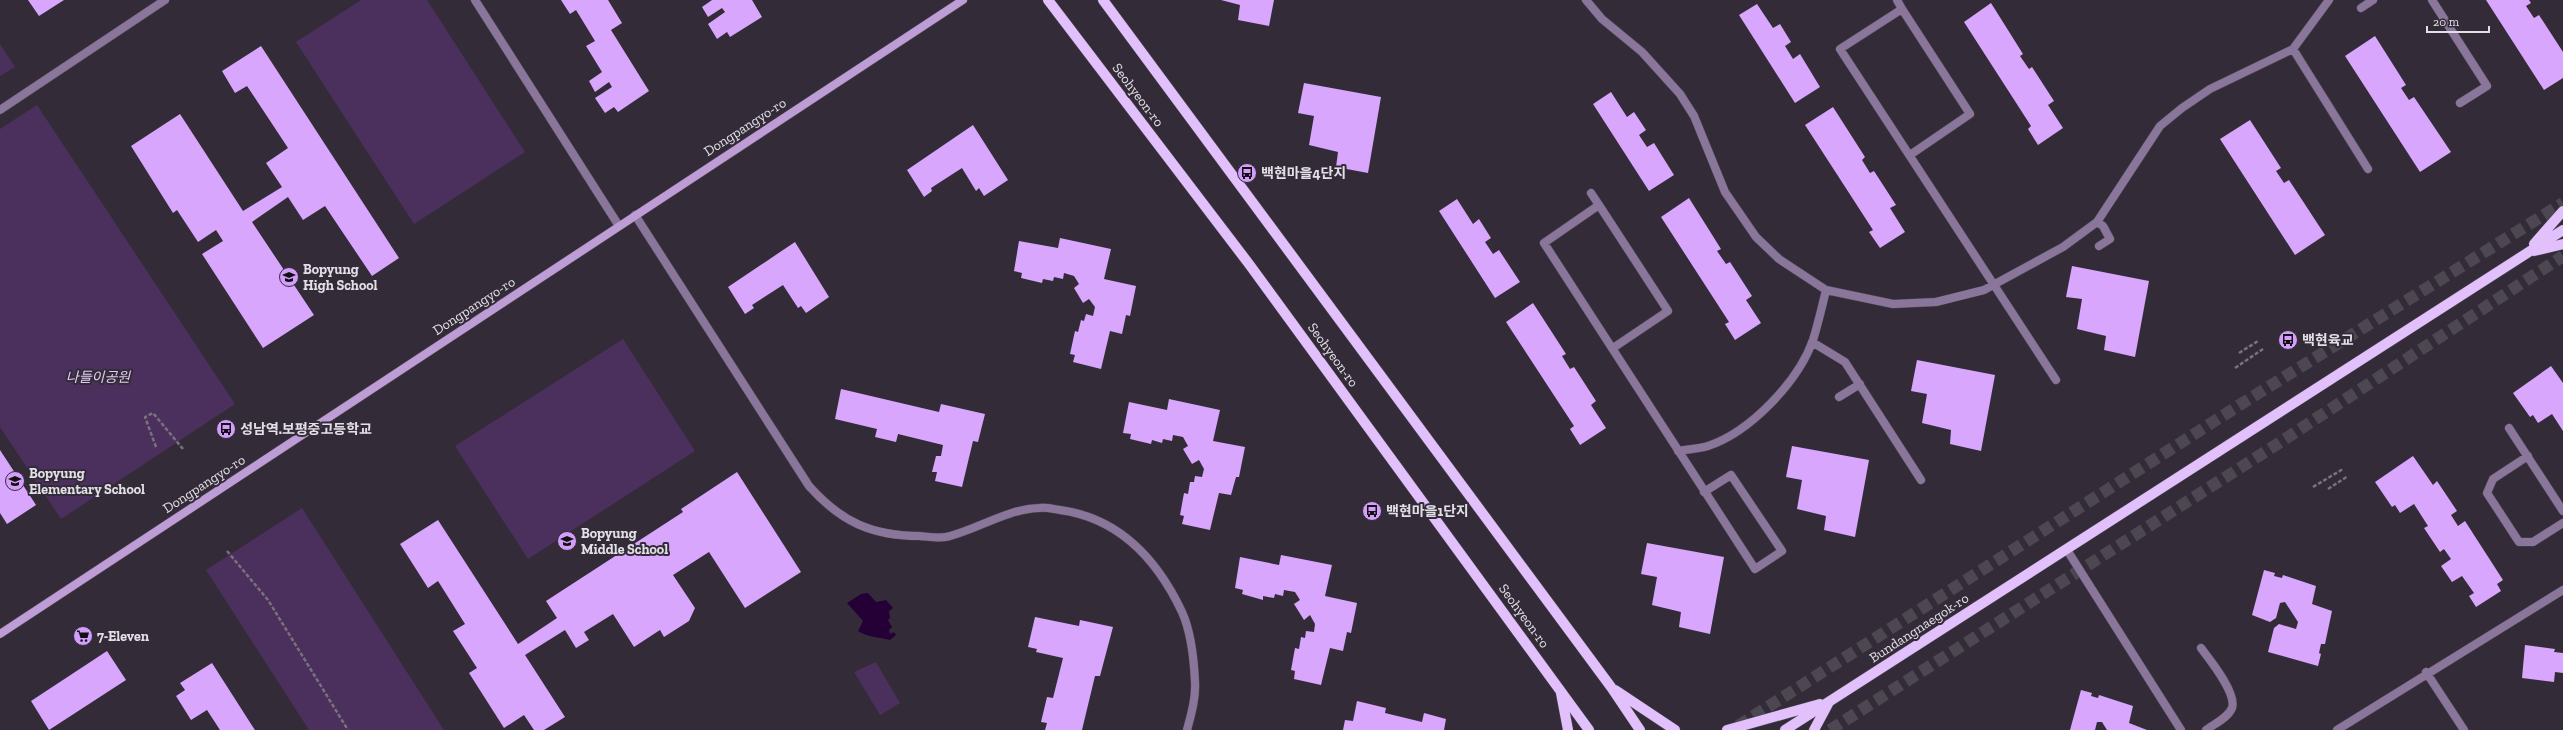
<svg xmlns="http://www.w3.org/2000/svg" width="2563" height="730" font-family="'Zilla Slab','Noto Sans KR',serif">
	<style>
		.green { fill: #4b2f5d }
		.water { fill: #240036 }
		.building { fill: #d8a6fc }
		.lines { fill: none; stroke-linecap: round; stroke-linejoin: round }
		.highway-tunnel { stroke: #4d4752; stroke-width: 12; stroke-dasharray: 12 6; stroke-linecap: butt }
		.lane-casing { stroke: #4f4954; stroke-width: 9 }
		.street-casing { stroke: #4f4954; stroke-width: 9 }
		.secondary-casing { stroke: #4f4954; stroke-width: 9 }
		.primary-casing { stroke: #4f4954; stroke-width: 11 }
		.path { stroke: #78727d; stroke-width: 2.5; stroke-dasharray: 4 2; stroke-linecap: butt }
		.lane { stroke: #8a769a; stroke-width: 8 }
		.street { stroke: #8a769a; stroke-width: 8 }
		.secondary { stroke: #be9dd6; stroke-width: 8 }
		.primary { stroke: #e2c0fb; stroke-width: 10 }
		.labels { text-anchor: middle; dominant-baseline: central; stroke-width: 4; stroke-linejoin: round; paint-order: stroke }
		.street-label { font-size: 14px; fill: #e3dfe7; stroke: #332c38 }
		.poi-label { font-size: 14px; font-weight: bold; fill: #e3dfe7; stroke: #332c38; text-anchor: start }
		.park-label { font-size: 14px; font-style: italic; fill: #e2c9f4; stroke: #332c38 }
	</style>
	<rect width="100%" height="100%" fill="#332c38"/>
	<!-- green -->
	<path class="green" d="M361,0H427L525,152L414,224L296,42Z
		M0,44L15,67L0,76Z
		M37,105L235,404L61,519L0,427V129Z
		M623,339L695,451L528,559L455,446Z
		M302,508L444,730H309L206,570Z
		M876,662L900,703L880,715L854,672Z"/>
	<!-- water -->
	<path class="water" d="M868,593L876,602L886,600L893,608L889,611L890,618L888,620L892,627L889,630L890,634L894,632L896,635L890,640C879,637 867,637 858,631L863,621L847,603L861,594Z"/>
	<!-- building -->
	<path class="building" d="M28,0H64L39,16Z
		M561,0H608L622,23L611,30L649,91L618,112L614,107L605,113L595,98L612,87L609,82L595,92L589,81L602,72L586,46L595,41L576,10L570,14Z
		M712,0H752L762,17L730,37L727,32L717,39L708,24L725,12L722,8L708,17L702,7Z
		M1221,0H1274L1269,26L1238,20L1240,5Z
		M2486,0H2529L2531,3L2526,6L2534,18L2539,15L2563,52V78L2544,90Z
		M1991,3L2023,54L2020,56L2029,69L2032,67L2054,101L2048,105L2063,128L2038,145L2028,129L2031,126L1964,22Z
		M1757,4L1773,28L1780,24L1791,42L1785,46L1793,59L1800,54L1820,87L1795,103L1739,15Z
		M2375,36L2406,85L2401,88L2409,100L2414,97L2451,152L2420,172L2345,56Z
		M261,46L399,258L372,276L325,206L303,220L288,197L252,222L314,315L263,348L202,254L223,241L216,230L198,242L177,210L173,213L131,146L180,114L243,211L282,187L266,163L288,148L247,86L235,93L222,71Z
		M1304,83L1381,97L1368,173L1336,167L1338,152L1309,145L1314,116L1298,113Z
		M1611,92L1627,117L1634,112L1646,130L1639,135L1647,147L1654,143L1674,175L1649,191L1593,104Z
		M1833,107L1865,157L1862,160L1870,173L1874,171L1896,205L1890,208L1905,232L1880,248L1869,232L1873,230L1805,125Z
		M2250,120L2281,168L2276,171L2284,183L2289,180L2325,235L2295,255L2220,139Z
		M973,125L1008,180L984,196L979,188L976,191L962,168L931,188L932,191L924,197L907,170Z
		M1689,198L1721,249L1717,251L1726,264L1730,262L1752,296L1746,300L1761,323L1735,340L1725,324L1729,322L1661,217Z
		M1457,199L1473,224L1479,219L1491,238L1485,242L1493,254L1499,250L1520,282L1495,298L1439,211Z
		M1060,238L1111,249L1104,279L1136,286L1130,316L1126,315L1122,334L1110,331L1101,369L1073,362L1075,355L1070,354L1075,331L1078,332L1081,320L1084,321L1086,314L1093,316L1095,307L1089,299L1083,303L1074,288L1079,284L1074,276L1064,273L1063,279L1054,277L1053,281L1043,279L1042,283L1021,278L1022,273L1014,271L1019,241L1058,248Z
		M795,242L829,297L806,313L801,306L798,308L783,285L752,305L754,308L745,314L728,287Z
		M2072,266L2149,281L2135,357L2104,350L2106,336L2077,329L2082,299L2066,297Z
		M1533,303L1566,354L1562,356L1570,369L1574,367L1596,401L1591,405L1606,428L1580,445L1570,429L1574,426L1506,322Z
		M1917,360L1995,375L1981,451L1950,444L1951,430L1922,423L1927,394L1911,391Z
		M2551,366L2563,383V431L2552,414L2538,423L2533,415L2530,417L2513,393Z
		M841,389L939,412L941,404L985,414L978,442L973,441L962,487L935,481L937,472H932L936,456H941L943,445L898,434L896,442L875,437L877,429L835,419Z
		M1169,399L1220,410L1213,441L1245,447L1239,477H1236L1231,495L1219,493L1210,530L1182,524L1184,516L1180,515L1184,493L1188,494L1190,482H1194L1195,476L1202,477L1204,469L1199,460L1192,464L1183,449L1188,446L1183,437L1173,435L1172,441L1163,439L1162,443L1152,440L1151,444L1130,439L1131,434L1123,433L1129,402L1167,410Z
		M1792,446L1869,460L1855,537L1824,530L1826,516L1797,509L1802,480L1786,477Z
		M0,450L36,505L7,524L0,513Z
		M2413,456L2433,485L2437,481L2457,511L2451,515L2458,526L2465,521L2503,580L2497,584L2501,591L2476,607L2469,596L2474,593L2462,576L2452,582L2441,566L2451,559L2444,549L2440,552L2424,528L2428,526L2414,504L2400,513L2395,505L2392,507L2375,482Z
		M737,472L801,572L745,608L709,552L673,575L695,608L689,621L664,637L660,630L634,647L613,614L584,632L589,640L576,648L565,630L525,655L565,717L544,730H534L524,715L504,728L469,673L477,668L453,631L465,624L438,581L428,588L400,544L438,520L518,644L557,618L546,601L683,512L681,509Z
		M1647,543L1724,557L1710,634L1679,627L1681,612L1652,605L1657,577L1641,574Z
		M1281,555L1332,565L1325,596L1357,603L1351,633L1347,632L1343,651L1330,648L1321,685L1294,679L1295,671L1291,670L1295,648L1299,649L1301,637L1305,638L1306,631L1314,632L1315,624L1310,615L1304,620L1294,604L1300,600L1295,592L1284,590L1283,596L1275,594L1274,598L1263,596V600L1242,594L1243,590L1235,588L1240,557L1279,565Z
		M2264,570L2275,573L2274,576L2282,578L2283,575L2316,586L2312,604L2332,611L2325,644H2321L2319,653L2321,654L2318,666L2268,652L2274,628L2279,624L2296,629L2298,622L2285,602L2280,603L2276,618L2270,622L2252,615Z
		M1035,617L1079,626L1080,620L1113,627L1100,676H1095L1082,730H1045L1047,723L1041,722L1047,697L1053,698L1063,658L1036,652L1037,649L1028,647Z
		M2525,645L2555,649L2554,652L2563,653V673L2555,672L2554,682L2522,678Z
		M107,651L126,680L49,730L31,701Z
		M212,663L251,724L255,730H220L207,710L191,720L176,696L185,690L180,683Z
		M2081,690L2092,693L2091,696L2098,698L2099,695L2133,706L2129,723L2147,730H2107L2102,722H2097L2095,730H2070Z
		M1357,701L1386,708L1385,713L1422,722L1424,713L1446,719L1444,730H1343L1345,720L1353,721Z"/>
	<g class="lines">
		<!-- highway-tunnel -->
		<path class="highway-tunnel" d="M1738,726L2246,401L2563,203
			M1830,730L2279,443L2563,256"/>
		<!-- lane casing -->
		<g class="lane-casing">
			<path id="lane" d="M1586,0L1602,19L1642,52L1680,94L1694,116L1725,192L1756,237L1779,259L1826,290L1893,304L1936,302L1984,290L2063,247L2097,222L2160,126L2182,108L2210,89L2293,49L2329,0
				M1897,0L1902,9
				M2432,0L2487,86L2460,103
				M2361,8L2373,0
				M2293,49L2368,169
				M1910,155L1970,114L1902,9L1840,49L2056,380
				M1591,193L1599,205
				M635,215L809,486C841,522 872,536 920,536C929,537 941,539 950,536C980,528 1008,509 1039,508C1046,507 1053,509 1060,510C1119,518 1157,559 1182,612C1191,632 1194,660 1195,682C1196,698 1191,715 1187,730
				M2097,222L2103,226L2110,239L2099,246
				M1812,342L1845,362L1921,480
				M1613,348L1668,311L1599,205L1544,243L1755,569L1782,551L1731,475L1704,492
				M1839,397L1860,384
				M2509,428L2563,511
				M1678,451C1687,449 1699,449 1708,446C1750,432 1798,382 1813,340C1818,324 1822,307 1826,290
				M2528,456L2493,479L2487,493L2519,542H2533L2563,523
				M2067,550L2181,730
				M2201,648C2210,660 2237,693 2232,708C2228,718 2214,724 2206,730
				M2426,672L2464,730
				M2337,730L2563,590"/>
		</g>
		<!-- street casing -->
		<g class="street-casing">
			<path id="street" d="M475,0L619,226
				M0,110L165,0"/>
		</g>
		<!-- secondary casing -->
		<g class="secondary-casing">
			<path id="secondary" d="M0,634L963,0"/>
		</g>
		<!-- primary casing -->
		<g class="primary-casing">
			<path id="primary" d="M1048,0L1249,264L1589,730
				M1103,0L1611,687L1640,730
				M2534,244L2563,211
				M2534,251L2563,244
				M1615,690L1675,730
				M1561,693L1568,730
				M1727,730L1820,704
				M1785,730L2563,230
				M1814,730L1828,704"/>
		</g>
		<!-- path -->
		<path class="path" d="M2239,353L2258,341
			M2235,368L2263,349
			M156,447L145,417L153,413L183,449
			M2313,487L2343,469
			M2328,489L2348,476
			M227,551L268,600L348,730"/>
		<!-- lane -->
		<use href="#lane" class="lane"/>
		<!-- street -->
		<use href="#street" class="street"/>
		<!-- secondary -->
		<use href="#secondary" class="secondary"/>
		<!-- primary -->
		<use href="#primary" class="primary"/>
	</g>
	<!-- icons -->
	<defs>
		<g id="bus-disc" transform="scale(1)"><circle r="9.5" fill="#d49cfb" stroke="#332c38"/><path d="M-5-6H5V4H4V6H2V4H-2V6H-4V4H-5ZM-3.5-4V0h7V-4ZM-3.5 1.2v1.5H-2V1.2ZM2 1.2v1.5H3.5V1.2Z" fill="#111"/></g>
		<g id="school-disc" transform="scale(1)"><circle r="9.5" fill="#d49cfb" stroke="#332c38"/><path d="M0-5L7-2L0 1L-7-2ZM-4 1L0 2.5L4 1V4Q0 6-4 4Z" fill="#111"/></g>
		<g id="supermarket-disc" transform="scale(1)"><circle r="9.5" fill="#d49cfb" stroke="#332c38"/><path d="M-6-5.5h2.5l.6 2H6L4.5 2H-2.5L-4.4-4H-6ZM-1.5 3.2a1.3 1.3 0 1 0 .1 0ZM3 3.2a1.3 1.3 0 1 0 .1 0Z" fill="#111"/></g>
	</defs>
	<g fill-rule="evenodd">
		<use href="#bus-disc" x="1247" y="173"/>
		<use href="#school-disc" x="289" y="277"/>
		<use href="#bus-disc" x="2288" y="340"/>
		<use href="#bus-disc" x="226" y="429"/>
		<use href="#school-disc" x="15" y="481"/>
		<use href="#bus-disc" x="1372" y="511"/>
		<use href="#school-disc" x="567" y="541"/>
		<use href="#supermarket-disc" x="83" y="636"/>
	</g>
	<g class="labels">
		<!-- street labels -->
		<g class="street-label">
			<text transform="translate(1138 95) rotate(53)">Seohyeon-ro</text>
			<text transform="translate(745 127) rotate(-33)">Dongpangyo-ro</text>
			<text transform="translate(474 306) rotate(-33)">Dongpangyo-ro</text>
			<text transform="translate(1333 355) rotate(54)">Seohyeon-ro</text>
			<text transform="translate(204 484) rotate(-33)">Dongpangyo-ro</text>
			<text transform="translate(1524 616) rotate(54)">Seohyeon-ro</text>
			<text transform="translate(1919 628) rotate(-33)">Bundangnaegok-ro</text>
		</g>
		<!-- poi labels -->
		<g class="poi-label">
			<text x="1261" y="173">백현마을4단지</text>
			<text x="303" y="269">Bopyung<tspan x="303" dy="16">High School</tspan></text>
			<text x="2302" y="340">백현육교</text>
			<text x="240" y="429">성남역.보평중고등학교</text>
			<text x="29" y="473">Bopyung<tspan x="29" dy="16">Elementary School</tspan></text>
			<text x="1386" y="511">백현마을1단지</text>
			<text x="581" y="533">Bopyung<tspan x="581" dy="16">Middle School</tspan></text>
			<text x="97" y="636">7-Eleven</text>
		</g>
		<!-- park labels -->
		<g class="park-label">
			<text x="98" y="377">나들이공원</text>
		</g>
	</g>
	<!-- scale -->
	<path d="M2427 26v6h62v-6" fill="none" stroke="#e3dfe7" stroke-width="2"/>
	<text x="2433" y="26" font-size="12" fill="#e3dfe7" stroke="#332c38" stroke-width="3" paint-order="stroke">20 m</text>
</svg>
